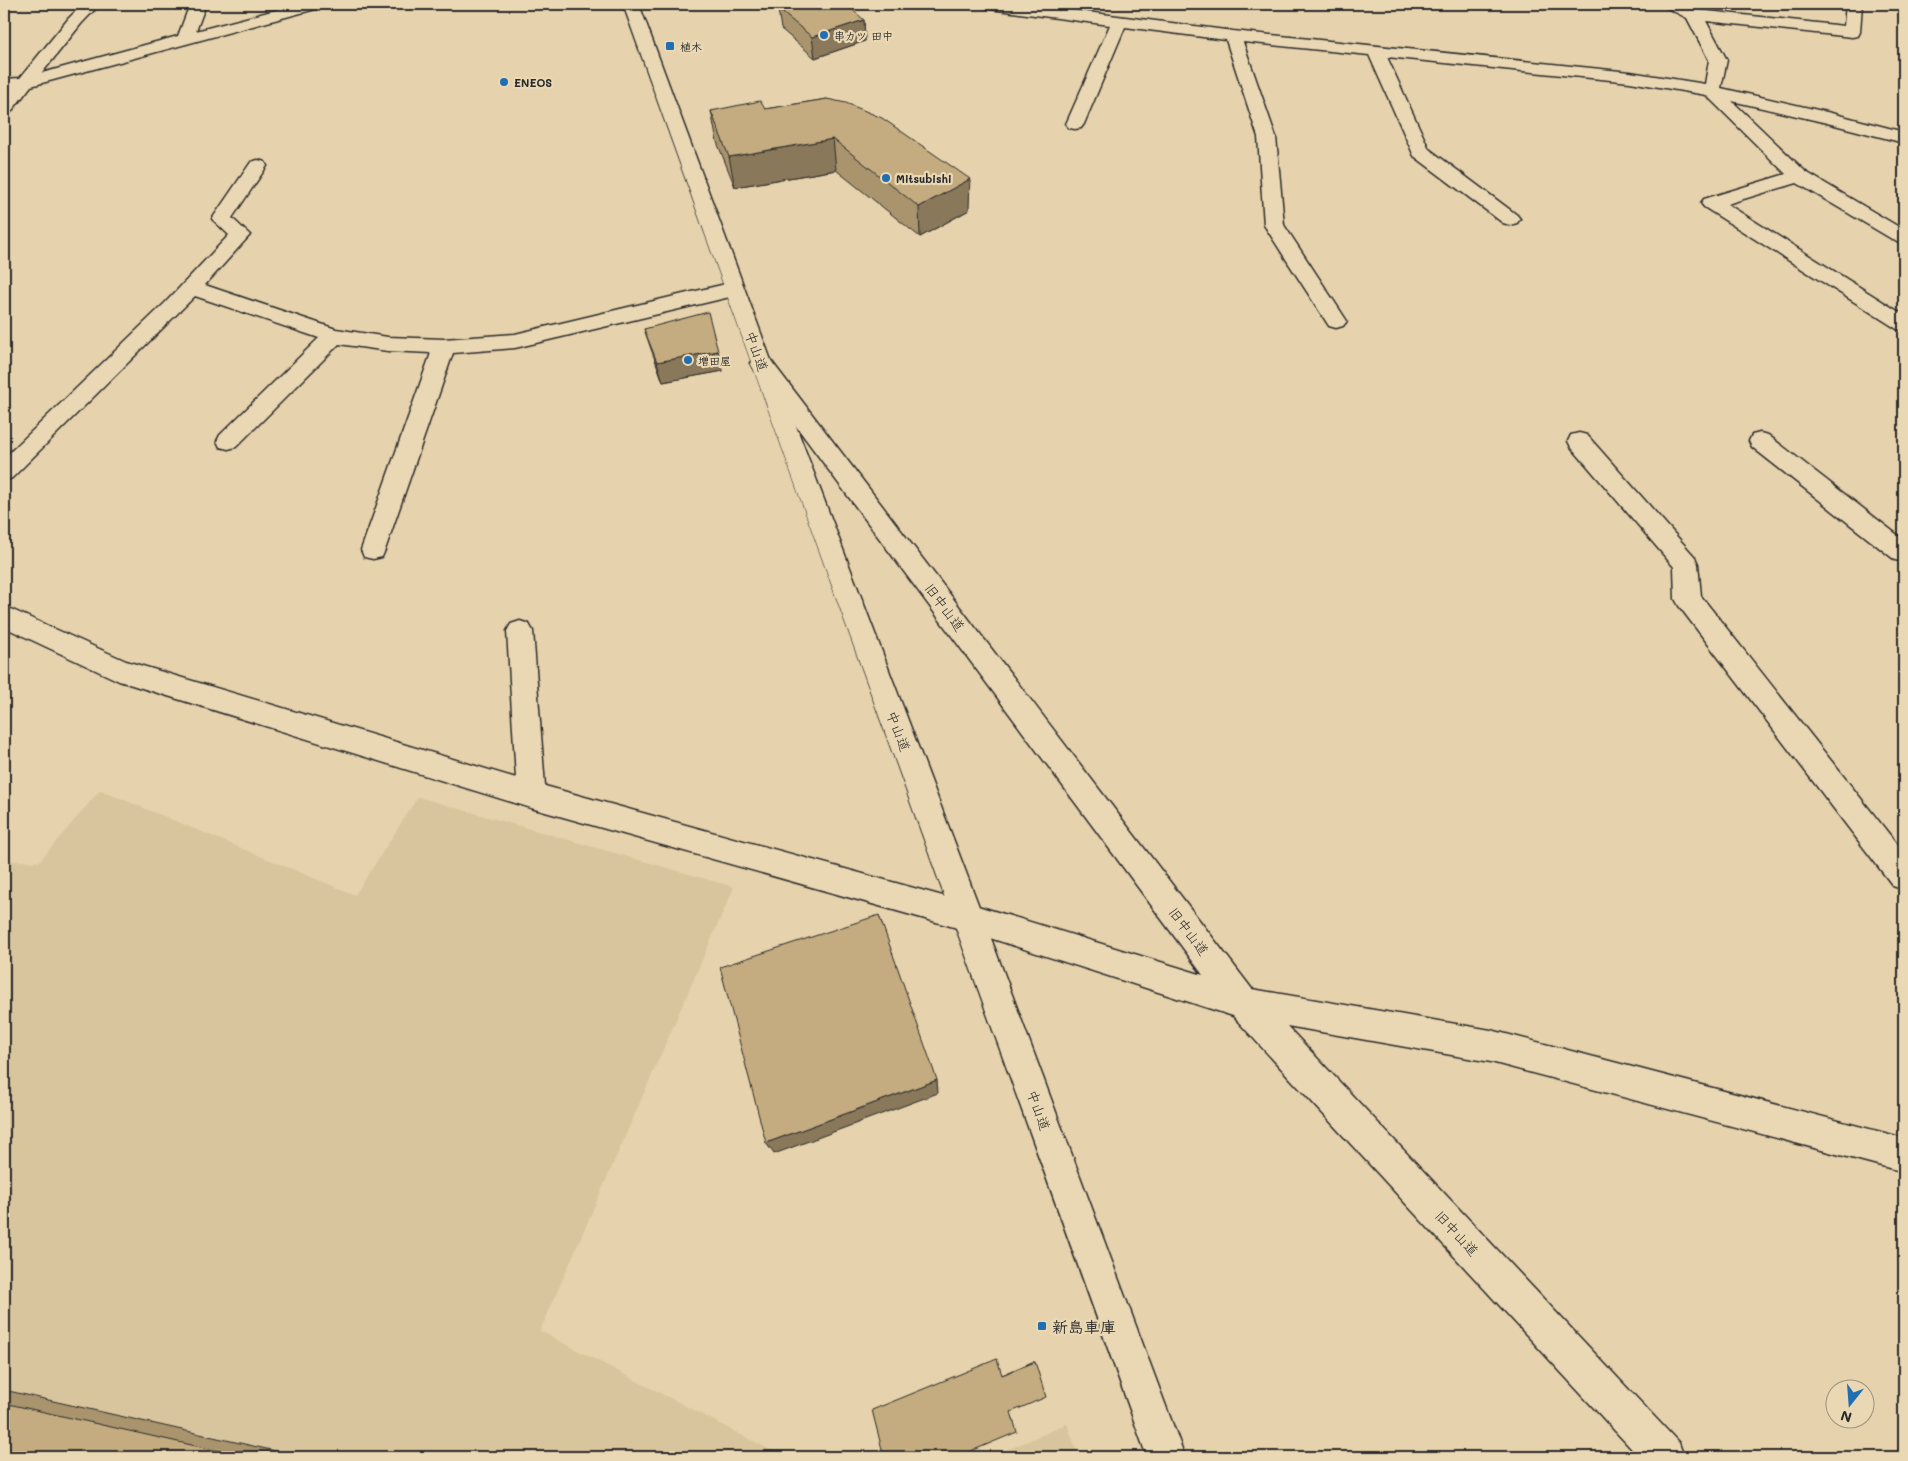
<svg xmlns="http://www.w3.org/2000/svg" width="1908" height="1461" font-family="Mali,'Klee One',sans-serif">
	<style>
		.built { fill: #d8c49d }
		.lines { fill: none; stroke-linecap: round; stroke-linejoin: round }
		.minor-casing { stroke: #2b2b2b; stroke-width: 3 }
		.highway-casing { stroke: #2b2b2b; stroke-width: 3 }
		.minor { fill: #ead8b5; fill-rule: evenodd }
		.highway { fill: #ead8b5; fill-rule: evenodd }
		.wall { fill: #a9946e; stroke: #2b2b2b }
		.shaded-wall { fill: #89785a; stroke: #2b2b2b }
		.building { fill: #c4ac80; stroke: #2b2b2b }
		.poi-dot { fill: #1f6fb2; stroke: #ead8b5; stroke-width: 2 }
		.labels { text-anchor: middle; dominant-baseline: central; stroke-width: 4.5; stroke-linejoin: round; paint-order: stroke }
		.far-poi-label { font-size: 11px; font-weight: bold; fill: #2b2b2b; stroke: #ead8b5; text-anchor: start }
		.street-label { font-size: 14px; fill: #2b2b2b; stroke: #ead8b5 }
		.near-poi-label { font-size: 16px; font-weight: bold; fill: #2b2b2b; stroke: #ead8b5; text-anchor: start }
	</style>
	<rect width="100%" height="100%" fill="#e6d2ac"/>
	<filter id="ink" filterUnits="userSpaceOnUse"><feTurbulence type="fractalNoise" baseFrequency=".02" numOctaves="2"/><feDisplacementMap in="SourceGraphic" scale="10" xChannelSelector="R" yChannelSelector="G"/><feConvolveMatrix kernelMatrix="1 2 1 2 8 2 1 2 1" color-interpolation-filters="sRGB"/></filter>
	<g filter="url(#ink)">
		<!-- built -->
		<path class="built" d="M100,790L355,895L418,797L734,887L540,1331L784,1457H4V860L39,862Z
			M1067,1424L1079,1457H991Z"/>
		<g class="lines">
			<!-- minor casing -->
			<g class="minor-casing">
				<path id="minor" d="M83,4H100L81,24L42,73L178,36L190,4H206L196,31L299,4H325L323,7L31,86L10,113L4,114V98L11,89H4V79L20,78L69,18Z
					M982,4H1025L1233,31L1630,72L1705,84L1709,60L1687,18L1665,7L1663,4H1683L1698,10L1844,26L1846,4H1862L1860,32L1858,36L1852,37L1706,21L1727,60L1721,88L1831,113L1904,132V143L1827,123L1732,101L1806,172L1904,230V244L1897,242L1797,183L1727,204L1904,315V331L1897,329L1704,207L1701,203L1704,199L1786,174L1706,95L1630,82L1387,57L1429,149L1517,215L1520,219L1517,223L1510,225L1503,223L1414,156L1369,55L1243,42L1276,137L1284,225L1347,321L1343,326L1336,328L1329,326L1264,225L1258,137L1226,40L1125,27L1084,124L1081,128L1075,129L1069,128L1066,124L1110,25L990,9L984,7Z
					M258,160L265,162L267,166L232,218L250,235L205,285L336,329L388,337L444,339L515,334L734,282L741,284L744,289L741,294L734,296L515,348L453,353L385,550L382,557L373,559L364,557L361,550L431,353L388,351L339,344L236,447L228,449L220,447L217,441L220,435L319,338L195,296L12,478L4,481V458L165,303L229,235L212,219L251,162Z
					M761,356L769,358L1252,989L1491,1030L1904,1138V1172L1491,1062L1287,1026L1679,1443L1684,1457H1639L1233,1016L968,931L531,808L119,681L4,627V606L126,661L516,778L507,631L511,624L520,621L529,624L533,631L545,786L968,903L1203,975L753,368L750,363L753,358Z
					M1579,433L1587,435L1695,557L1698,564L1701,596L1904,853V890L1893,886L1679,606L1675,599L1674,567L1571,447L1568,441L1571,435Z
					M1760,433L1768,435L1904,540V562L1895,560L1752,447L1749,441L1752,435Z"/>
			</g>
			<!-- highway casing -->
			<g class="highway-casing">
				<path id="highway" d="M623,4H639L772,363L983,917L1185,1457H1147C973,972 795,489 623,4Z"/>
			</g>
			<!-- minor -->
			<use href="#minor" class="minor"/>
			<!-- highway -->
			<use href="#highway" class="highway"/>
		</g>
		<!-- wall -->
		<path class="wall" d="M778,9L864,20L865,41L815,58L781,29Z
			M827,99L969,210L920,237L836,170L735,187L717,142L711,111L765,109Z
			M644,329L718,351L723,371L663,382L651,349Z
			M1032,1362H1035L1011,1412L957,1457L1002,1375Z
			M4,1390L302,1457H4Z"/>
		<!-- shaded-wall -->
		<path class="shaded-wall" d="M864,20L865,41L815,58L812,37Z
			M833,139L836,170L735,187L729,157Z
			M970,179L969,210L920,237L919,207Z
			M718,351L723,371L663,382L657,362Z
			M937,1080L938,1093L774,1154L766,1143Z"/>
		<!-- building -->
		<path class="building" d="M798,4H846L864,20L812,37L778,9Z
			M827,99L846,103L882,118L970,179L919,207L833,139L729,157L711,111L760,101L765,109Z
			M708,312L718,351L657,362L644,329Z
			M879,915L937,1080L766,1143L720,967Z
			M997,1359L1002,1375L1035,1362L1046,1397L1011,1412L1017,1432L957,1457H884L872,1410Z
			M4,1403L245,1457H4Z"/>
	</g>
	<!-- markers -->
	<g class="poi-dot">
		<circle cx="824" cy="35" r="5"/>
		<rect x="665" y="41" width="10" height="10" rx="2.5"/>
		<circle cx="504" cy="82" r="5"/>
		<circle cx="886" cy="178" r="5"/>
		<circle cx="688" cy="360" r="5"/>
		<rect x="1037" y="1321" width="10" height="10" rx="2.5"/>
	</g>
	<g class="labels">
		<!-- far-poi labels -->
		<g class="far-poi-label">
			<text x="834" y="35">串カツ 田中</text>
			<text x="680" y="46">植木</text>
			<text x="514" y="82">ENEOS</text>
			<text x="896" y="178">Mitsubishi</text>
			<text x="698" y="360">増田屋</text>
		</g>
		<!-- street labels -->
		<g class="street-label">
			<text transform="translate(757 351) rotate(70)">中山道</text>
			<text transform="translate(945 607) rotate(53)">旧中山道</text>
			<text transform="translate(899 731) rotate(69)">中山道</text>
			<text transform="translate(1189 931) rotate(53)">旧中山道</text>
			<text transform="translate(1039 1110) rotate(70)">中山道</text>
			<text transform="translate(1457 1233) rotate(47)">旧中山道</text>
		</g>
		<!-- near-poi labels -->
		<g class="near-poi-label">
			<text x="1052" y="1326">新島車庫</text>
		</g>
	</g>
	<!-- margin -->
	<rect width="1908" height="1461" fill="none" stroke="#ead8b5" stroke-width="20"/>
	<rect x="10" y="10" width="1888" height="1441" fill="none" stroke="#2b2b2b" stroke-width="2" filter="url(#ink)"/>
	<!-- north arrow -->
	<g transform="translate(1850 1404) rotate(197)"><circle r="24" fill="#ead8b5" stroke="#9e937e"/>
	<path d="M0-4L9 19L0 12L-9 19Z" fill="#1f6fb2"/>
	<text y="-8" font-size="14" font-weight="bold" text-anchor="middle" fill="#2b2b2b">N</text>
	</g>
</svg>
